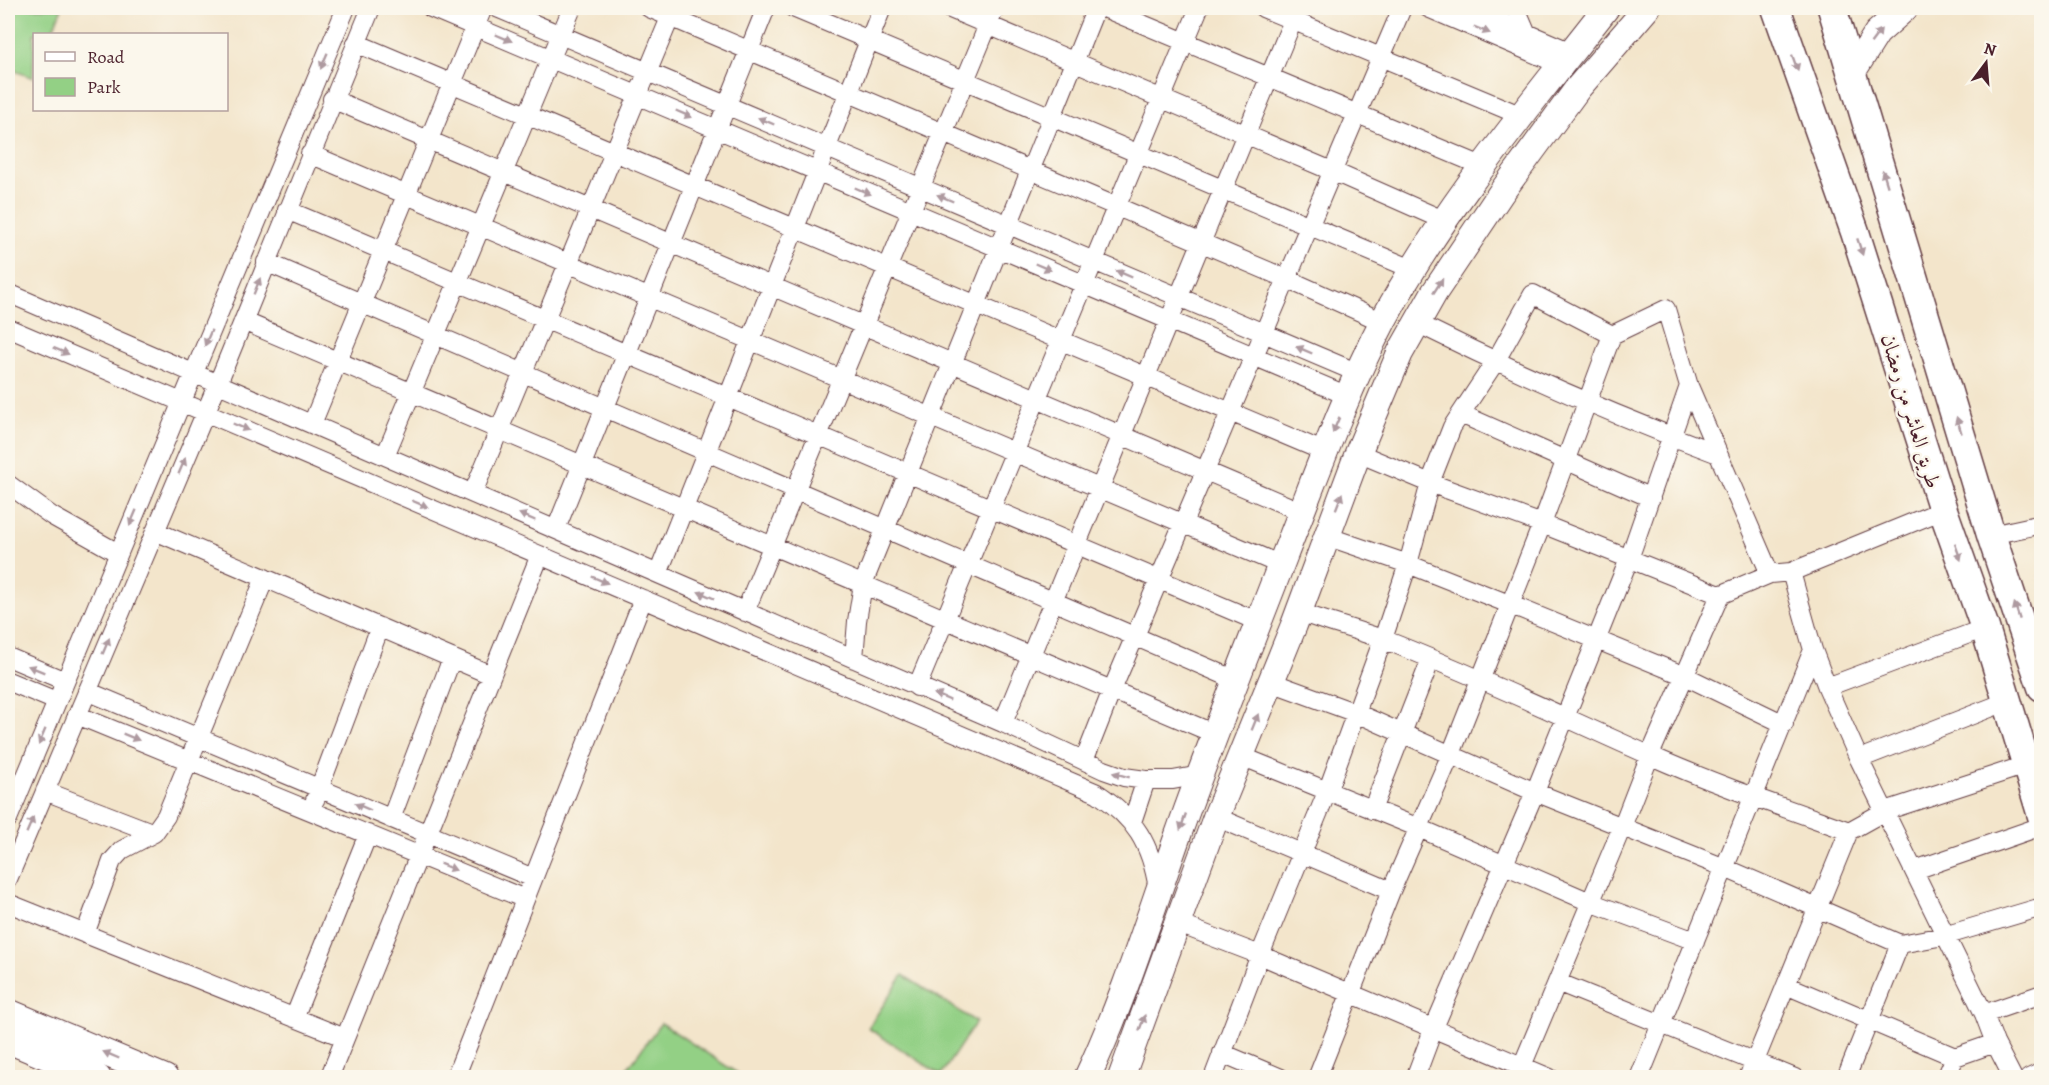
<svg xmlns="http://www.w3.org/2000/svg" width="2049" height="1085" font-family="Alegreya,Amiri,serif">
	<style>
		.green { fill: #93d085; stroke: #6e7858; stroke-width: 1.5 }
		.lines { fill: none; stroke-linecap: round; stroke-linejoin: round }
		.street-casing { stroke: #633d43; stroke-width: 20 }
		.secondary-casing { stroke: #633d43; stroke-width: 28 }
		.primary-casing { stroke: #633d43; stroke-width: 31 }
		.street { stroke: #fff; stroke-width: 18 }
		.secondary { stroke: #fff; stroke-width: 26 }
		.primary { stroke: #fff; stroke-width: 28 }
		.oneway { fill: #ae9aa0 }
		.labels { text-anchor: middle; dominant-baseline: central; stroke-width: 5; stroke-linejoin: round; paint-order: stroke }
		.street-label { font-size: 21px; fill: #4a1f2b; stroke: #fbf7ec }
	</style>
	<rect width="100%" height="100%" fill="#fbf7ec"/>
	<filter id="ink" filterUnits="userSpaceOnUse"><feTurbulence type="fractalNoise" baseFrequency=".0167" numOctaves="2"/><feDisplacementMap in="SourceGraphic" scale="12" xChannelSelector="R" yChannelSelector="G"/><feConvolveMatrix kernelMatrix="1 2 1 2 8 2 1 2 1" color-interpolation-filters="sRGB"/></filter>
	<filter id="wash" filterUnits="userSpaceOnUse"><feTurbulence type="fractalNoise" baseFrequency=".008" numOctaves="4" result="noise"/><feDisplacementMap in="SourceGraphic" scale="24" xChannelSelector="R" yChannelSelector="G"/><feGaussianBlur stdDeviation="1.35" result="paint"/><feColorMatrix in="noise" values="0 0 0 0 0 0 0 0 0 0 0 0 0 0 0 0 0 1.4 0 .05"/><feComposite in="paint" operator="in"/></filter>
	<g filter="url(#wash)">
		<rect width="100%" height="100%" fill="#f3e5cb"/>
		<!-- green -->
		<path class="green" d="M8,8H62L51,34H34L33,78L8,68Z
			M903,975L976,1022L941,1075L868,1028Z
			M661,1023L743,1077H621Z"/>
	</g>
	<g filter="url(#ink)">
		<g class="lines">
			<!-- street casing -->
			<g class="street-casing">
				<path id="street" d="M431,8L1348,396
					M497,8L1358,373
					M649,8L1287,279L1383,322
					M793,8L1412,269
					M948,8L1332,171L1443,220
					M1104,8L1482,166
					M1263,8L1522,116
					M1428,8L1561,65
					M1469,8L1571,52
					M1516,8L1528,36
					M356,43L1325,452
					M332,99L1302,512
					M310,154L1281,565
					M287,210L1259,622
					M266,262L1236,680
					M8,293L1003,723L1104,770L1124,777L1146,780H1173L1200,775
					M243,321L1215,734
					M1417,323C1515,372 1616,416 1718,454
					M8,328L1097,793C1135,818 1151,844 1158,889
					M1689,386L1770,574
					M1461,414L1651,498
					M312,424L483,8
					M1358,453L1430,483L1542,524L1720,595L1770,574L1791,572L1943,510
					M385,456L572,8
					M8,484L52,516L118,553
					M473,493L674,8
					M556,529L766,8
					M155,531L491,675
					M1991,535L2042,524
					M1326,536L1408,564L1509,604L1685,676L1784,724
					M1791,572L1813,650L1827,687L1859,759L1984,1014L1995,1043L2013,1078
					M658,574L882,8
					M745,612L995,8
					M1299,612C1327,622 1357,630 1385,640C1475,675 1561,716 1649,755C1714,784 1782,807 1849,831
					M8,657L65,681
					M854,659L857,621L863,584L1096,8
					M8,681L56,701
					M1271,682L1356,713L1535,792L1725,868L1900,944L1944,936L2042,907
					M917,687L1199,8
					M1827,687L1985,628
					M87,691L533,878
					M77,715L525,899
					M1003,723L1298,8
					M1241,756L1419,828L1590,902L1695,941
					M1859,759L2008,701
					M1084,761L1112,690L1402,8
					M45,791L154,833
					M315,800L380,627
					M1372,810L1431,659
					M1216,817L1391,891
					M8,819L346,8
					M391,819L452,658
					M1132,822L1146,780
					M1915,870L2042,826
					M8,879L218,383L371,8
					M8,903L345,1038
					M1179,924L1260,955L1550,1078
					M85,934L112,861L122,850L154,833L166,816L265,578
					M1557,982L1795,1078
					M1786,985L1955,1057L1995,1043
					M1984,1014L2042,994
					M294,1018L368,834
					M1222,1053L1281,1078
					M329,1078L540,555
					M455,1078L643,599
					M1213,1078L1260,955L1327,792L1383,639L1408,564L1430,483L1452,427L1495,362L1533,294L1612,335
					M1317,1078L1391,891L1451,754L1542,524L1612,335L1666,309L1689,386L1629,559L1535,792L1433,1030L1415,1078
					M1517,1078L1622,827L1650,755L1720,595
					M1639,1078L1813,650
					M1748,1078L1849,831L1885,811L2026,765
					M1846,1078L1900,944
					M1946,1078L1955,1057
					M2029,1078L2042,1072"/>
			</g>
			<!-- secondary casing -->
			<g class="secondary-casing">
				<path id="secondary" d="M1853,71L1877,33L1905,8
					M8,1012L165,1078
					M8,1040L98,1078
					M1087,1078C1124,999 1149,917 1178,835C1211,741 1249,648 1285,554C1316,476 1344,396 1383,321C1444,207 1527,109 1606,8
					M1121,1078L1216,817L1294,625L1358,453L1400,353L1434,293L1501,193L1578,88L1647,8"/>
			</g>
			<!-- primary casing -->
			<g class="primary-casing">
				<path id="primary" d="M1776,8L1855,232L1943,510L1985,628L2042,816
					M1832,8L1991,535L2042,687"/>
			</g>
			<!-- street -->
			<use href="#street" class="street"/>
			<!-- secondary -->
			<use href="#secondary" class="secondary"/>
			<!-- primary -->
			<use href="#primary" class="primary"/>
		</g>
		<!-- one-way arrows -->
		<defs><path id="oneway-solid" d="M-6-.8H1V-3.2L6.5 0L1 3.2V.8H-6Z" transform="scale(1.5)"/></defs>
		<g class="oneway">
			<use href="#oneway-solid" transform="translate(1482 30) rotate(23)"/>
			<use href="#oneway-solid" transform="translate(1876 36) rotate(-53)"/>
			<use href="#oneway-solid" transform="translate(504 38) rotate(23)"/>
			<use href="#oneway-solid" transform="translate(324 61) rotate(113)"/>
			<use href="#oneway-solid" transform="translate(1795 63) rotate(70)"/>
			<use href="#oneway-solid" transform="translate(684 114) rotate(23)"/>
			<use href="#oneway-solid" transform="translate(766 121) rotate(-157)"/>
			<use href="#oneway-solid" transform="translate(1885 178) rotate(-107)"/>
			<use href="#oneway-solid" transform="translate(863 191) rotate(23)"/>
			<use href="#oneway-solid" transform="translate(945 198) rotate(-157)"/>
			<use href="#oneway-solid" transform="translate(1860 247) rotate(72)"/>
			<use href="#oneway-solid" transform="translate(1043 267) rotate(23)"/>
			<use href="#oneway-solid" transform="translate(1124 274) rotate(-157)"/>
			<use href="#oneway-solid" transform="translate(257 286) rotate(-68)"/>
			<use href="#oneway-solid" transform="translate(1438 286) rotate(-57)"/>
			<use href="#oneway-solid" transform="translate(208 338) rotate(113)"/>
			<use href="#oneway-solid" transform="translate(1304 350) rotate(-157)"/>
			<use href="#oneway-solid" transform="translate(61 351) rotate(23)"/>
			<use href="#oneway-solid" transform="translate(1336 425) rotate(113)"/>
			<use href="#oneway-solid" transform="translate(1959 425) rotate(-107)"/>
			<use href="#oneway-solid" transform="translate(241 427) rotate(23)"/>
			<use href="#oneway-solid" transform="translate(182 466) rotate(-67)"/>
			<use href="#oneway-solid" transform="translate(1339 501) rotate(-69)"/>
			<use href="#oneway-solid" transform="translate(420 504) rotate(23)"/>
			<use href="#oneway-solid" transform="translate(527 517) rotate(-157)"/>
			<use href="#oneway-solid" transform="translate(133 518) rotate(113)"/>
			<use href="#oneway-solid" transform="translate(1958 552) rotate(70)"/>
			<use href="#oneway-solid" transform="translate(600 580) rotate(23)"/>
			<use href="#oneway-solid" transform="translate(706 595) rotate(-157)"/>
			<use href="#oneway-solid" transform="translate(2017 611) rotate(-108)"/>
			<use href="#oneway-solid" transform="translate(106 646) rotate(-67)"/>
			<use href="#oneway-solid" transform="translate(36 669) rotate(-158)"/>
			<use href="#oneway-solid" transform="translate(942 697) rotate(-157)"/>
			<use href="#oneway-solid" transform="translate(1255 722) rotate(-68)"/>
			<use href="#oneway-solid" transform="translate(42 737) rotate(113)"/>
			<use href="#oneway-solid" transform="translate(131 737) rotate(22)"/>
			<use href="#oneway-solid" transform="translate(1121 775) rotate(-165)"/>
			<use href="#oneway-solid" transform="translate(363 807) rotate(-157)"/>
			<use href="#oneway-solid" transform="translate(1183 822) rotate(109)"/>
			<use href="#oneway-solid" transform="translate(30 825) rotate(-67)"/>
			<use href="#oneway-solid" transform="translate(448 867) rotate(22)"/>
			<use href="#oneway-solid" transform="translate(1142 1023) rotate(-70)"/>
			<use href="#oneway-solid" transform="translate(111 1055) rotate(-157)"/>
		</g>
	</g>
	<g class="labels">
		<!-- street labels -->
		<g class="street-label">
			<text transform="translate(1911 411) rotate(73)">طريق العاشر من رمضان</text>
		</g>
	</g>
	<!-- margin -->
	<rect width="2049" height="1085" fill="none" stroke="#fbf7ec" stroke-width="30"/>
	<!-- legend -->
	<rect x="33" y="33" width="195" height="78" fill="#fbf7ec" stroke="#b4a19f" stroke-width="1.5"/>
	<rect x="45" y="52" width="30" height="9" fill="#ffffff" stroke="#b4a19f" stroke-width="1.5"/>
	<text x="87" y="63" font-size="18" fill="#4a1f2b">Road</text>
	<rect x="45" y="78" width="30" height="18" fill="#93d085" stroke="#b4a19f" stroke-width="1.5"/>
	<text x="87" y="93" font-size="18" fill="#4a1f2b">Park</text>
	<!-- north arrow -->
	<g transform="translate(1986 63) rotate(16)" stroke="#fbf7ec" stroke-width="4.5" paint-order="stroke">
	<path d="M0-4.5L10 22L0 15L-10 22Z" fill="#4a1f2b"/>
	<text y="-9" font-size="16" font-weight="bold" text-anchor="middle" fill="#4a1f2b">N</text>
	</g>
</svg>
